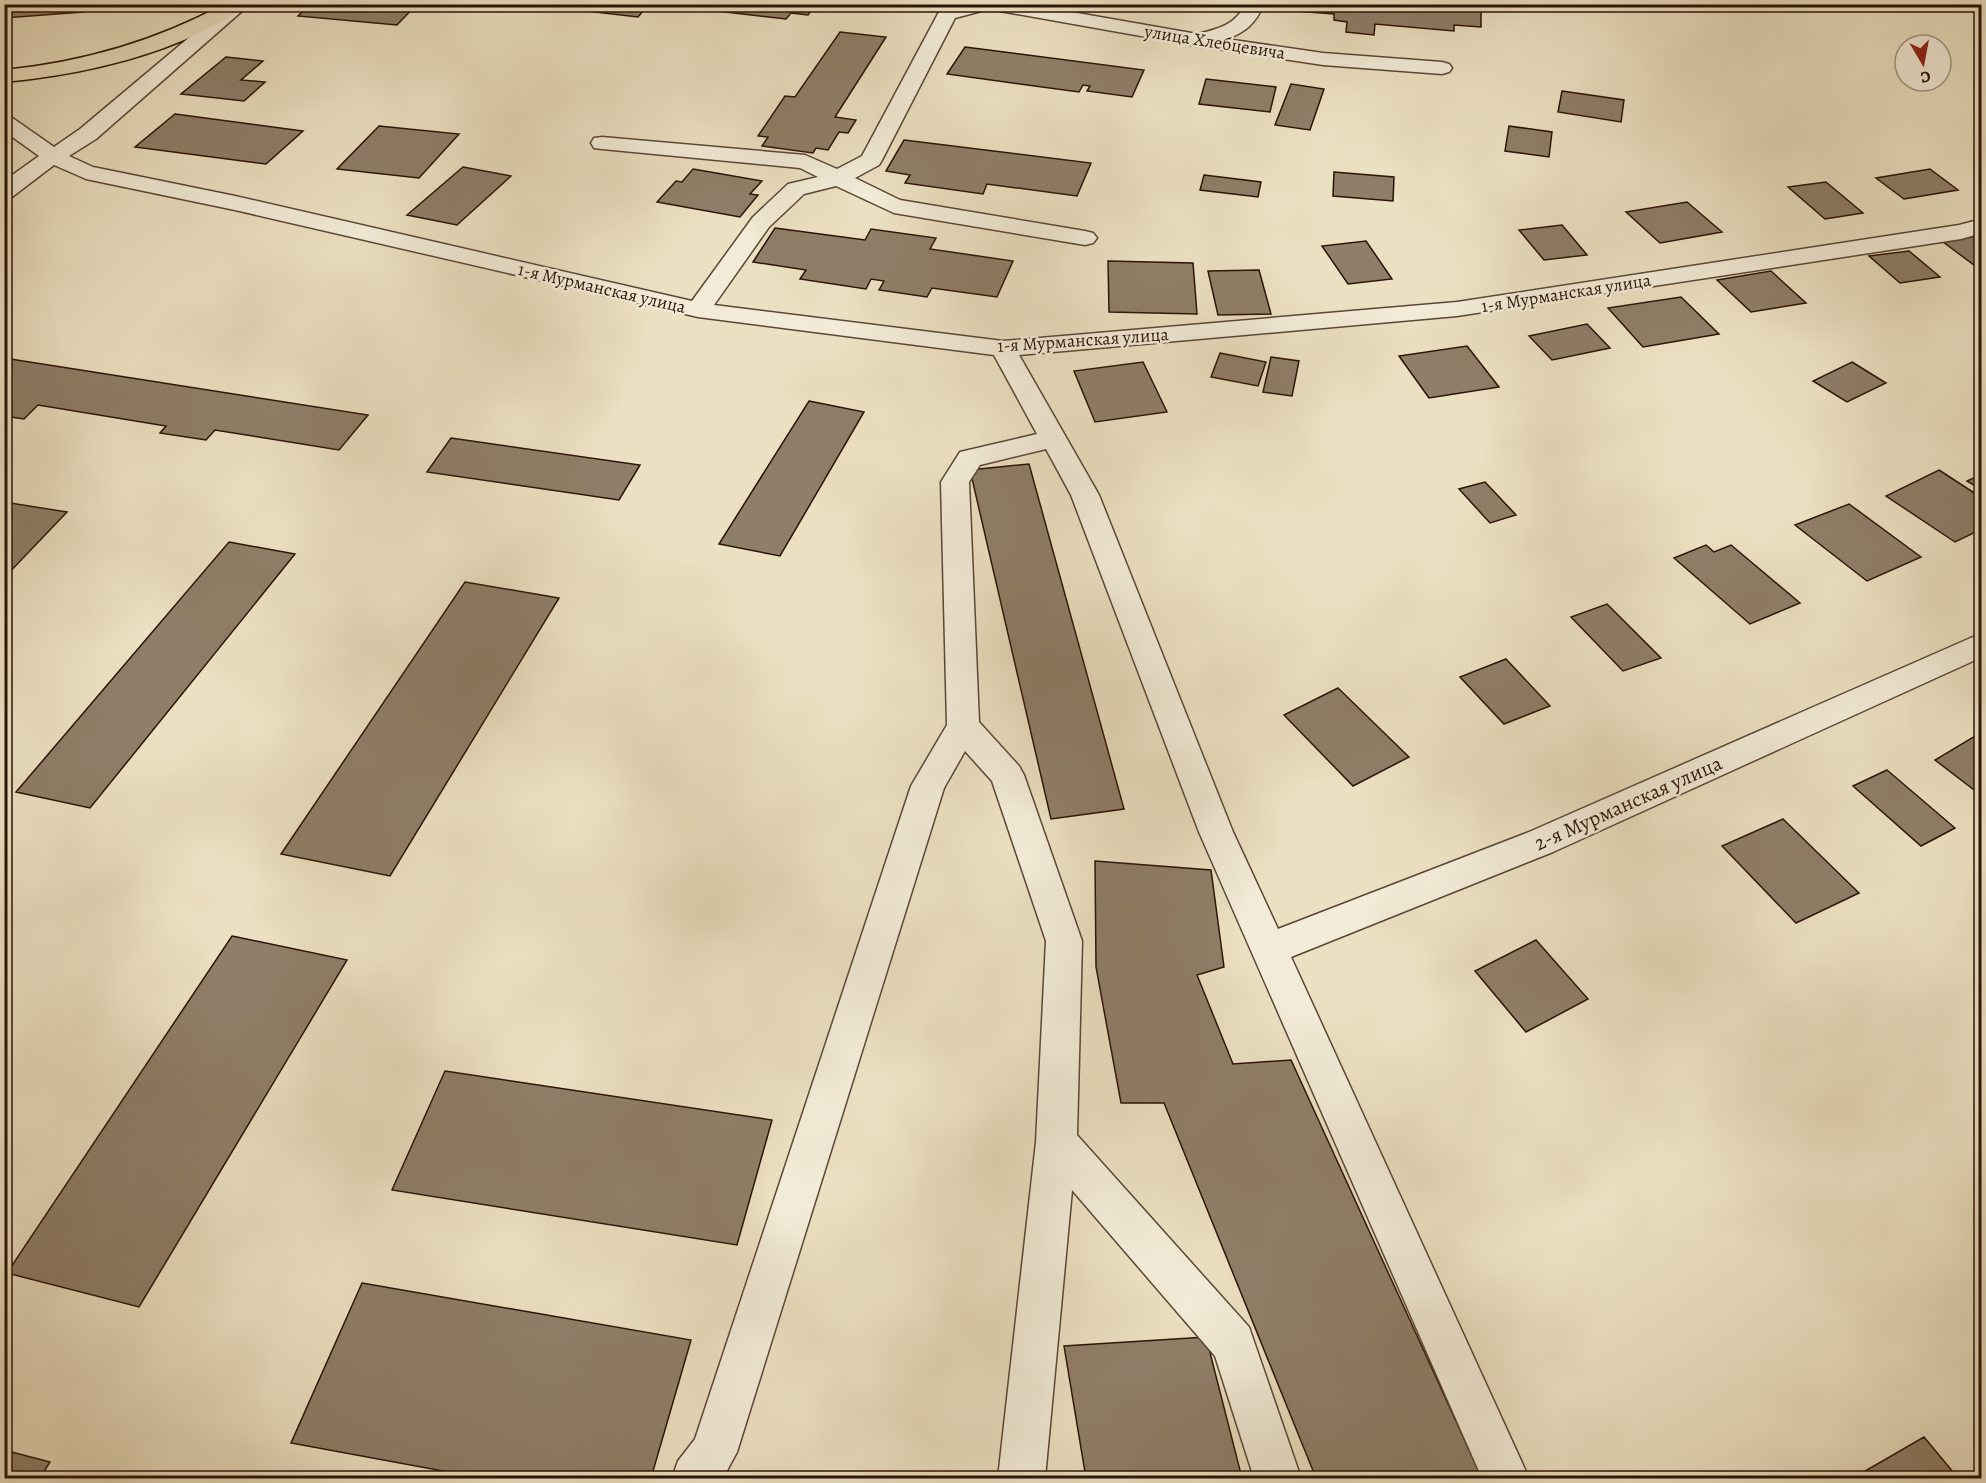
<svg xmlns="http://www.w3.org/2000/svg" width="1986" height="1483" font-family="Alegreya,serif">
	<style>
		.building { fill: #8f7e68; stroke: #2b1307; stroke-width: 1.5 }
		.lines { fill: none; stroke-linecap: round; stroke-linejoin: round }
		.minor-casing { stroke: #5b4636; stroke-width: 3 }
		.major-casing { stroke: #2b1307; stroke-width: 3 }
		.minor { fill: #f2ebd7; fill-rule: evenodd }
		.major { fill: #ebe0c1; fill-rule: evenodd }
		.labels { text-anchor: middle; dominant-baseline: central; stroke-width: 5; stroke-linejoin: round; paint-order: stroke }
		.far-street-label { font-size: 18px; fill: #2b1307; stroke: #f2ebd7 }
		.street-label { font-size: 21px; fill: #2b1307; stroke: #f2ebd7 }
	</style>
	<rect width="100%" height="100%" fill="#ebe0c1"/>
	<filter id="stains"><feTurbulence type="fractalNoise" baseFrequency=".00333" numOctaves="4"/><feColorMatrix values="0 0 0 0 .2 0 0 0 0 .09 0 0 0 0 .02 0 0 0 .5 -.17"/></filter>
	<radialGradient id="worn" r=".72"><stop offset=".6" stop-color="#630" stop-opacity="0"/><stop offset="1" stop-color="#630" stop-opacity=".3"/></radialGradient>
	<!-- building -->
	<path class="building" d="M4,4H87L83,12L4,18Z
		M311,4H417L397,25L298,16Z
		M544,4H649L638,17L542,6Z
		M656,4H816L808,15L791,13L786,19Z
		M1297,4H1481V27L1454,25V31L1375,24L1374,35L1346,32L1347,22L1334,20V14L1296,11Z
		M840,32L886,37L835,117L856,120L848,133L839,132L828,150L816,148L813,153L762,146L768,137L758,136L785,96L795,97Z
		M965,47L1144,70L1132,97L1087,91L1090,86L1083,85L1079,92L947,74Z
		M226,57L263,61L241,80L265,82L244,101L181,94Z
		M1206,79L1276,87L1270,112L1199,104Z
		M1291,84L1324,89L1310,130L1275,125Z
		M1562,91L1624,100L1621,122L1558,112Z
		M175,114L303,131L266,164L135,147Z
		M379,126L459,134L419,178L337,169Z
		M1509,126L1552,132L1549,157L1505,151Z
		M904,140L1091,163L1077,196L987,184L983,194L905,183L910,175L886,171Z
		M463,167L511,176L457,225L407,215Z
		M693,169L762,181L750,194L758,195L740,217L657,202L676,181L682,182Z
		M1930,169L1958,190L1904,199L1876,178Z
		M1334,172L1394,177L1393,201L1333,196Z
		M1204,175L1261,182L1258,197L1200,190Z
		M1826,182L1863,213L1825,219L1788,187Z
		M1687,202L1722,232L1660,243L1626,212Z
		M1562,225L1587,255L1544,260L1519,230Z
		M775,228L865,240L871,229L936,238L930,249L1013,261L997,297L932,288L927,297L879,290L884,281L871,279L866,289L800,279L806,270L753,262Z
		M1982,235V271L1943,242Z
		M1366,241L1392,279L1348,284L1322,246Z
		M1909,251L1940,277L1900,283L1869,256Z
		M1108,261L1193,263L1197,314L1109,312Z
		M1259,270L1271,314L1218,315L1208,271Z
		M1771,271L1806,303L1751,312L1717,280Z
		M1681,297L1719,334L1643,347L1608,308Z
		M1587,324L1610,348L1552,360L1529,336Z
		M1467,346L1499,387L1429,398L1399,356Z
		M1220,353L1266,362L1258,386L1211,377Z
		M1271,357L1299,361L1292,396L1263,392Z
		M4,358L368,415L339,450L215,430L206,440L160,433L166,426L38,405L24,419L4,416Z
		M1143,362L1167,412L1095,422L1074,371Z
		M1852,362L1886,383L1847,402L1813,381Z
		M809,401L864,412L780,556L719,544Z
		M451,438L640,465L619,500L427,472Z
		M1029,464L1124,809L1051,819L970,470Z
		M1939,470L1982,498V529L1955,542L1886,496Z
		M1982,474V490L1967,481Z
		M1485,482L1516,515L1490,523L1459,489Z
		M4,502L67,512L4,578Z
		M1849,504L1921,557L1867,581L1795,525Z
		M229,542L295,554L90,808L16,792Z
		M1706,545L1714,552L1731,545L1800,603L1750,624L1674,558Z
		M465,582L559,598L390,876L281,854Z
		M1607,604L1661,658L1623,671L1571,617Z
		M1506,659L1550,706L1504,724L1460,677Z
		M1338,688L1409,757L1353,786L1284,715Z
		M1975,736L1982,740V796L1935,760Z
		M1887,770L1955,828L1921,846L1853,786Z
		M1783,819L1859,893L1796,923L1722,846Z
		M1095,861L1211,870L1224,967L1197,975L1233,1064L1291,1060L1482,1478H1316L1164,1103H1121L1096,967Z
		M232,936L347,960L139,1307L7,1273Z
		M1536,940L1588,999L1526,1032L1475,971Z
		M445,1071L772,1120L737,1245L392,1190Z
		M362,1283L691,1340L651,1478H481L291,1443Z
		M1206,1337L1242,1478H1086L1064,1346Z
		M1924,1437L1958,1478H1853Z
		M4,1450L50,1462L40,1478H4Z"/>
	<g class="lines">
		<!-- minor casing -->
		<g class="minor-casing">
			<path id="minor" d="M229,4H250L96,139L69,156L93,167L235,196L692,301L753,217L788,184L818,177L800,168L602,149L594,148L591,143L594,138L602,137L805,155L837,169L862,156L940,10L962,4H1026L1197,34C1218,29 1236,25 1245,4H1264C1256,23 1245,33 1226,39L1323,53L1442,62L1449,64L1452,68L1449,72L1442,74L1323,65L1197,46L989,9L955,18L882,160L879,165L855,178L900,200L1085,231L1093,233L1097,238L1093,243L1085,245L894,213L836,186L804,194L769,227L714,305L1003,341L1457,302L1959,225L1982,219V233L1961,239L1457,316L1019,355L1099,495L1233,832L1278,929L1529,832L1982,633V657L1553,852L1291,957L1529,1478H1482L1199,832L1071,495L1046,449L980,465L969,482L979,722L1019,766L1024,775L1082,941L1077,1135L1249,1327L1301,1478H1254L1215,1356L1072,1190L1045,1478H998L1036,1142L1046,941L992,781L965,751L944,788L737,1452L723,1478H672L678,1461L695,1439L911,786L947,725L941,482L960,452L1037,434L994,355L698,317L235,210L86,179L54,165L12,197L4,199V181L39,156L4,131V115L11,117L54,147L80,129Z"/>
		</g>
		<!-- major casing -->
		<g class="major-casing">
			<path id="major" d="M224,4H248L246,8C225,19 205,31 184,40C127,64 66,76 4,82V70C83,62 154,42 224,4Z"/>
		</g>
		<!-- minor -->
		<use href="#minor" class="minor"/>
		<!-- major -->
		<use href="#major" class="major"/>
	</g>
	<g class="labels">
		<!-- far-street labels -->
		<g class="far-street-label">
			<text transform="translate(1215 42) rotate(9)">улица Хлебцевича</text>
			<text transform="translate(602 288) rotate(13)">1-я Мурманская улица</text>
			<text transform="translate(1566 293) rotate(-9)">1-я Мурманская улица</text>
			<text transform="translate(1083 340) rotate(-4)">1-я Мурманская улица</text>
		</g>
		<!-- street labels -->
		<g class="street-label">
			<text transform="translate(1628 803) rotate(-24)">2-я Мурманская улица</text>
		</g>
	</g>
	<!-- margin -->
	<rect width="1986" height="1483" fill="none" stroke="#ebe0c1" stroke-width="24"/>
	<rect x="6" y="6" width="1974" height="1471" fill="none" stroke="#2b1307" stroke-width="3"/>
	<rect x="12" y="12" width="1962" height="1459" fill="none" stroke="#2b1307" stroke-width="1.5"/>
	<!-- north arrow -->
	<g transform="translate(1923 63) rotate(170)"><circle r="28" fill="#f2ebd7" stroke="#a29584" stroke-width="1.5"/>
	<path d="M0-4.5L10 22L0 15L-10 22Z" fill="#8f2418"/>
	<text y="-9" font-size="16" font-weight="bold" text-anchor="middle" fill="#2b1307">С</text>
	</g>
	<rect width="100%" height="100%" filter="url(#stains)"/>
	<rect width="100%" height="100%" fill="url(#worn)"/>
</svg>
